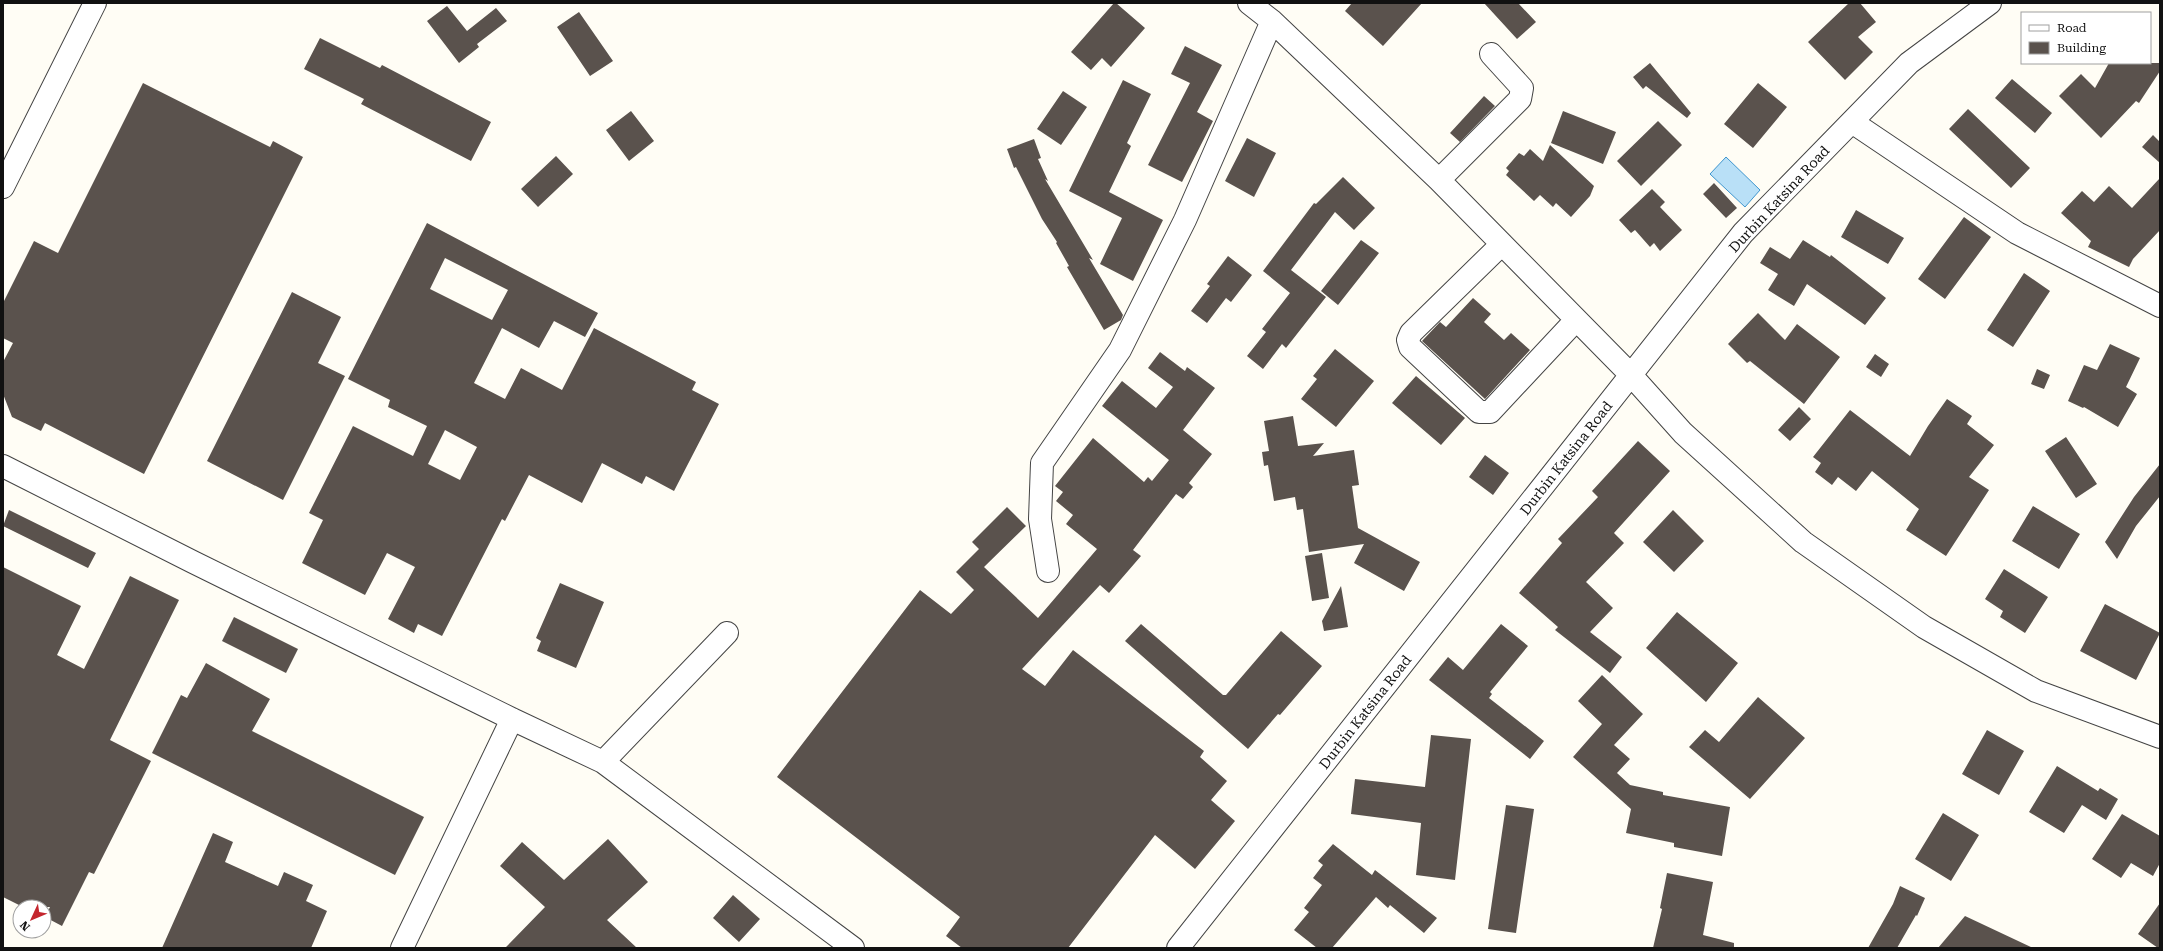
<svg xmlns="http://www.w3.org/2000/svg" width="2163" height="951" font-family="'Roboto Serif',serif">
	<style>
		.water { fill: #b9e0f7; stroke: #3f96cf }
		.building { fill: #5a524d; fill-rule: evenodd }
		.lines { fill: none; stroke-linecap: round; stroke-linejoin: round }
		.minor-casing { stroke: #444; stroke-width: 24 }
		.minor { stroke: #fff; stroke-width: 22 }
		.labels { text-anchor: middle; dominant-baseline: central; stroke-width: 4; stroke-linejoin: round; paint-order: stroke }
		.street-label { font-size: 14px; fill: #111; stroke: #fff }
	</style>
	<rect width="100%" height="100%" fill="#fffdf5"/>
	<!-- water -->
	<path class="water" d="M1726,157L1760,190L1745,207L1710,174Z"/>
	<!-- building -->
	<path class="building" d="M1114,3H1116L1145,28L1111,67L1102,58L1091,70L1071,52Z
		M1352,3H1422L1383,46L1345,11Z
		M1484,3H1518L1536,22L1517,39Z
		M1849,3H1860L1876,22L1858,37L1873,52L1845,80L1808,42Z
		M447,6L467,31L496,8L507,21L477,44L479,47L459,63L427,21Z
		M579,12L613,61L590,76L557,27Z
		M320,38L380,68L382,65L491,122L471,161L361,104L364,99L304,69Z
		M1185,46L1222,65L1197,112L1213,121L1182,182L1148,165L1190,83L1171,74Z
		M1650,63L1691,113L1687,118L1646,86L1643,89L1633,77Z
		M2109,63H2160V71L2139,103L2136,101L2101,138L2059,96L2081,74L2095,88Z
		M2012,79L2052,113L2035,133L1995,98Z
		M1123,80L1151,94L1127,143L1131,146L1109,192L1163,220L1133,281L1100,264L1122,218L1069,191Z
		M143,83L270,147L273,141L303,157L144,474L45,423L41,431L12,417L3,394V362L13,343L3,338V303L34,241L58,253Z
		M1758,83L1787,107L1753,148L1724,124Z
		M1063,91L1087,107L1061,145L1037,129Z
		M1484,96L1495,106L1460,142L1450,133Z
		M1968,109L2030,168L2011,188L1949,129Z
		M631,111L654,141L629,161L606,130Z
		M1563,111L1616,132L1603,164L1551,143Z
		M1658,121L1682,145L1641,186L1617,161Z
		M2153,135L2160,142V163L2142,147Z
		M1247,138L1276,153L1254,197L1225,181Z
		M1034,139L1041,158L1038,159L1048,181L1045,179L1093,260L1089,258L1123,315L1121,320L1104,330L1067,267L1069,266L1056,243L1057,242L1042,219L1016,167L1014,168L1007,149Z
		M1550,145L1594,186L1590,196L1571,217L1556,203L1553,207L1540,195L1534,201L1506,175L1509,171L1506,168L1519,153L1524,156L1530,149L1543,161Z
		M556,156L573,174L538,207L521,189Z
		M1343,177L1375,208L1354,230L1335,212L1291,270L1326,297L1286,348L1282,344L1263,369L1247,356L1266,332L1262,329L1290,293L1263,271L1314,203L1316,204Z
		M2160,178V230L2133,259L2129,267L2088,247L2091,241L2061,213L2082,191L2094,202L2109,186L2132,208Z
		M1714,183L1737,208L1726,218L1703,194Z
		M1652,189L1665,202L1660,207L1682,230L1660,251L1654,243L1650,247L1635,230L1631,233L1619,220Z
		M1856,210L1904,238L1888,264L1841,237Z
		M1964,217L1991,237L1945,299L1918,279Z
		M427,223L598,313L585,337L554,321L539,348L502,328L474,383L505,399L521,368L562,390L594,328L696,382L692,390L719,404L674,491L646,476L642,484L602,463L582,503L529,475L505,521L502,519L442,636L418,624L414,633L388,619L415,567L387,553L365,595L302,563L323,520L309,513L353,426L413,456L427,426L388,407L390,400L348,379ZM445,258L508,290L492,320L430,289ZM445,430L477,447L460,480L428,464Z
		M1361,240L1379,253L1338,305L1321,291Z
		M1803,240L1830,257L1831,255L1886,298L1865,325L1807,284L1794,306L1768,290L1778,274L1760,263L1770,247L1790,259Z
		M1228,256L1252,275L1231,302L1226,298L1207,323L1191,311L1210,286L1207,284Z
		M2024,273L2050,291L2013,347L1987,330Z
		M292,292L341,317L318,363L345,376L283,500L207,461Z
		M1473,298L1491,314L1484,322L1504,340L1511,333L1530,350L1485,399L1422,341L1440,322L1446,327Z
		M1758,313L1785,340L1797,324L1840,357L1804,404L1750,361L1747,363L1728,344Z
		M2110,344L2140,358L2126,387L2137,394L2118,427L2084,407L2083,408L2068,401L2084,365L2097,370Z
		M1335,349L1374,381L1336,427L1301,399L1317,379L1313,376Z
		M1160,352L1185,371L1187,367L1215,388L1183,430L1212,454L1189,483L1193,487L1183,499L1176,494L1133,550L1141,556L1109,593L1100,585L1022,669L1045,686L1073,650L1204,751L1200,757L1227,781L1211,800L1235,821L1195,869L1155,835L1068,948H962L946,936L960,917L777,777L920,590L951,614L974,590L956,572L979,549L972,542L1007,507L1026,526L984,567L1038,618L1097,549L1066,524L1073,515L1056,501L1063,492L1055,486L1093,438L1144,482L1148,477L1152,481L1169,460L1102,406L1122,381L1156,408L1173,387L1148,368Z
		M1875,354L1889,364L1881,377L1866,367Z
		M2037,369L2050,375L2044,389L2031,384Z
		M1416,376L1465,418L1441,445L1392,403Z
		M1947,399L1972,416L1967,424L1994,445L1969,477L1989,490L1946,556L1906,530L1919,509L1872,471L1856,491L1838,477L1832,485L1815,472L1821,463L1813,457L1850,410L1910,456L1928,426Z
		M1799,407L1811,419L1790,441L1778,430Z
		M1293,416L1298,446L1324,443L1313,456L1354,450L1359,485L1352,486L1358,528L1420,562L1404,591L1354,563L1364,544L1309,552L1303,509L1297,510L1295,497L1274,501L1268,465L1264,466L1262,452L1269,451L1264,421Z
		M2066,437L2097,484L2076,498L2045,451Z
		M1638,441L1670,471L1614,533L1624,543L1586,582L1613,608L1590,632L1622,657L1610,673L1555,630L1558,627L1519,593L1562,543L1558,539L1598,497L1592,491Z
		M1485,455L1509,473L1493,495L1469,477Z
		M2160,464V496L2136,526L2117,559L2105,542L2134,497Z
		M2033,506L2080,534L2059,569L2012,541Z
		M9,510L96,553L88,568L3,526Z
		M1673,510L1704,541L1674,572L1643,542Z
		M1322,553L1329,598L1312,601L1305,556Z
		M3,567L81,606L57,655L84,669L130,576L179,600L110,740L151,761L94,874L89,872L62,926L45,917L50,907H23L3,897Z
		M2004,569L2048,597L2025,633L2000,617L2003,611L1985,599Z
		M560,583L604,602L576,668L537,651L541,641L536,638Z
		M1341,586L1348,627L1324,631L1322,621Z
		M2105,604L2160,633L2136,680L2080,651Z
		M1677,612L1738,663L1706,702L1646,648Z
		M234,617L298,649L286,673L222,641Z
		M1141,624L1223,695H1226L1281,631L1322,666L1280,715L1278,714L1248,749L1125,641Z
		M1501,624L1528,646L1490,692L1492,694L1489,698L1544,741L1530,759L1429,680L1448,657L1463,670Z
		M206,663L270,699L252,731L424,817L395,875L152,753L181,695L187,698Z
		M1602,675L1643,714L1614,745L1630,759L1617,773L1630,785L1663,792V795L1730,807L1722,856L1674,847V843L1626,833L1631,809L1573,757L1602,724L1578,701Z
		M1758,697L1805,738L1750,799L1689,747L1705,730L1719,742Z
		M1987,730L2024,751L1999,795L1962,774Z
		M1431,735L1471,739L1455,880L1416,875L1421,823L1351,814L1355,779L1425,787Z
		M2057,766L2098,791L2100,788L2118,799L2106,820L2082,805L2064,833L2029,812Z
		M1506,805L1534,809L1516,933L1488,929Z
		M1943,813L1979,835L1951,881L1915,859Z
		M2122,814L2160,836V863L2153,876L2131,863L2121,878L2092,859Z
		M213,833L233,842L225,862L278,886L284,872L313,885L306,901L327,911L311,948H162Z
		M608,839L648,882L607,920L637,948H505L545,907L500,866L522,842L564,880Z
		M1333,844L1372,875L1375,870L1437,918L1424,933L1390,905L1388,908L1376,897L1332,948H1317L1294,930L1309,912L1304,908L1322,885L1313,878L1323,865L1318,861Z
		M1667,873L1713,882L1703,935L1734,943V948H1653L1662,909L1660,908Z
		M1900,886L1925,898L1917,916L1916,915L1897,948H1868L1893,904Z
		M733,895L760,919L739,942L713,918Z
		M2160,903V948H2158L2138,934Z
		M1965,916L2033,948H1938Z"/>
	<g class="lines">
		<!-- minor casing -->
		<g class="minor-casing">
			<path id="minor" d="M1249,3L1272,21L1439,180L1631,375L1683,433L1803,542L1924,627L2036,691L2160,737
				M1852,122L2017,233L2160,306
				M1439,180L1520,99L1522,88L1491,54
				M3,187L95,3
				M1502,244L1411,333L1408,340L1410,347L1479,412H1490L1576,320
				M3,466L193,562L512,719L603,762L853,948
				M1048,571L1040,519L1042,463L1120,350L1185,220L1272,21
				M603,762L727,633
				M402,948L512,719
				M1178,948L1743,233L1909,63L1990,3"/>
		</g>
		<!-- minor -->
		<use href="#minor" class="minor"/>
	</g>
	<g class="labels">
		<!-- street labels -->
		<g class="street-label">
			<text transform="translate(1779 199) rotate(-47)">Durbin Katsina Road</text>
			<text transform="translate(1566 458) rotate(-52)">Durbin Katsina Road</text>
			<text transform="translate(1365 712) rotate(-52)">Durbin Katsina Road</text>
		</g>
	</g>
	<!-- border -->
	<rect width="2163" height="951" fill="none" stroke="#111111" stroke-width="8"/>
	<!-- legend -->
	<rect x="2021" y="12" width="130" height="52" fill="#ffffff" stroke="#a0a0a0"/>
	<rect x="2029" y="25" width="20" height="6" fill="#ffffff" stroke="#a0a0a0"/>
	<text x="2057" y="32" font-size="12" fill="#111111">Road</text>
	<rect x="2029" y="42" width="20" height="12" fill="#5a524d" stroke="#a0a0a0"/>
	<text x="2057" y="52" font-size="12" fill="#111111">Building</text>
	<!-- north arrow -->
	<g transform="translate(32 919) rotate(226)"><circle r="19" fill="#ffffff" stroke="#a0a0a0"/>
	<path d="M0-3L7 15L0 10L-7 15Z" fill="#c4262e"/>
	<text y="-6" font-size="11" font-weight="bold" text-anchor="middle" fill="#111111">N</text>
	</g>
</svg>
